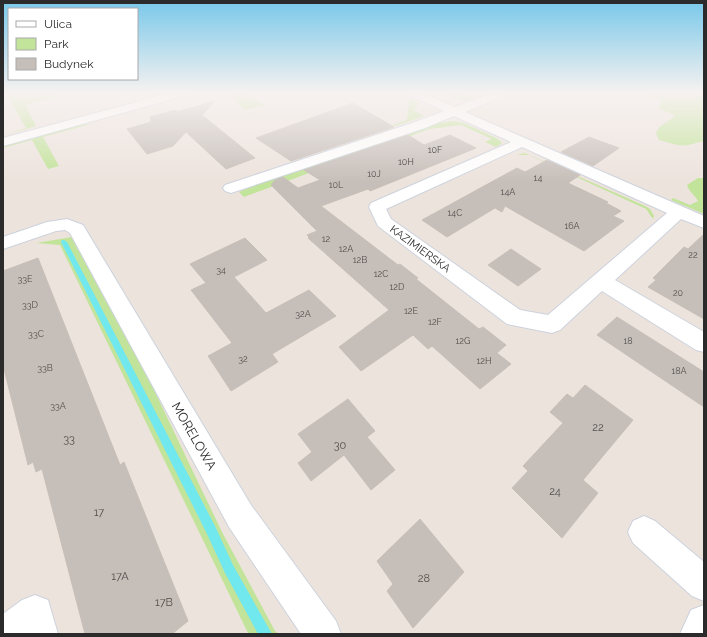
<svg xmlns="http://www.w3.org/2000/svg" width="707" height="637" font-family="Raleway,sans-serif">
	<style>
		.green { fill: #c2e39a }
		.lines { fill: none; stroke-linecap: round; stroke-linejoin: round }
		.stream { fill: #71e7ee; fill-rule: evenodd }
		.building { fill: #c6beb9; stroke: #c8bfb7 }
		.minor-casing { stroke: #ccd2dd; stroke-width: 2 }
		.path { stroke: #c4c4c4; stroke-width: 1.5; stroke-dasharray: 2 1; stroke-linecap: butt }
		.minor { fill: #fff; fill-rule: evenodd }
		.labels { text-anchor: middle; dominant-baseline: central; stroke-width: 3.5; stroke-linejoin: round; paint-order: stroke }
		.number-label { font-size: 9px; fill: #52504e }
		.street-label { font-size: 11px; fill: #2b2b2b; stroke: #fff }
		.near-number-label { font-size: 11px; fill: #52504e }
		.near-street-label { font-size: 13px; fill: #2b2b2b; stroke: #fff }
	</style>
	<rect width="100%" height="100%" fill="#ede3dd"/>
	<!-- green -->
	<path class="green" d="M6,93H55L59,97L25,105L36,126L3,136L26,128Z
		M225,93H246L265,105L244,110L232,97Z
		M435,93L479,96L493,93L469,102Z
		M621,93H704V141C698,142 694,144 688,145C679,147 667,142 659,140L656,133C660,123 669,123 675,115L660,109L659,106L661,103L660,100L636,94H618Z
		M412,99L420,103L414,109L415,111L424,116L395,126L393,125L407,120L409,100Z
		M452,121L464,123L498,139L502,143L496,147L485,142L492,139L461,125L429,129L244,197L239,192L278,176L439,122L442,123Z
		M91,124L43,137L59,166L48,169L32,140L3,148V145L74,126Z
		M525,153L645,206L650,209L654,216L653,219L646,209L529,155H516Z
		M698,178H704V214L671,200L673,198L690,205L698,201C695,195 689,192 687,185Z
		M72,237L144,369L222,532L275,631L279,634H249L247,631L60,245L36,243Z"/>
	<g class="lines">
		<!-- stream -->
		<path class="stream" d="M62,240H64L67,242L215,526L233,565L272,634H258L225,573L207,534L61,242Z"/>
	</g>
	<!-- building -->
	<path class="building" d="M215,101L202,115L255,158L226,169L186,132L173,146L147,154L127,129L151,122L150,117L176,110L177,112Z
		M353,103L394,127L291,161L256,138Z
		M408,135L424,145L450,135L476,148L370,191L368,189L321,206L398,265L400,264L418,278L416,279L479,329L483,327L506,345L497,353L511,364L480,389L432,346L428,349L413,335L361,371L339,347L389,310L308,238L309,237L307,235L317,231L271,185L275,180L283,177L298,188L320,180L304,170Z
		M589,137L619,148L593,166L561,152Z
		M547,160L580,175L568,183L608,202L606,203L621,211L613,216L624,221L584,251L505,206L502,212L495,208L447,237L422,220L517,168L525,172Z
		M704,234V319L648,287L656,280L653,278L684,247L688,249Z
		M245,238L267,260L234,277L266,313L309,290L336,316L272,354L278,362L231,391L208,356L232,343L191,290L206,283L190,264Z
		M511,249L541,269L518,286L488,265Z
		M38,258L120,465L124,462L188,621L172,634H85L42,469L36,472L33,462L28,465L3,365V271Z
		M617,317L704,372V407L597,335Z
		M585,385L633,420L583,480L598,493L562,538L512,488L528,471L523,466L563,423L550,412L567,394L573,398Z
		M348,399L375,431L367,437L395,470L371,490L344,455L311,481L298,463L312,452L298,434Z
		M420,519L464,572L413,628L387,591L393,584L377,561Z"/>
	<g class="lines">
		<!-- minor casing -->
		<g class="minor-casing">
			<path id="minor" d="M170,93H189L187,95L3,146V138Z
				M407,93H423L455,107L492,93H508L506,95L465,112L704,216V228L681,219L615,280L704,332V352L696,350L602,291L560,330L552,333L507,324L378,226L369,207L371,203L511,142L454,116L425,128L237,191L231,193L225,191L223,188L225,185L415,122L444,111L409,95ZM522,147L667,213L548,315L520,310L391,219L386,209Z
				M67,219L83,225L251,505L336,621L341,634H301L229,527L70,233L65,230L56,231L3,249V237L47,222Z
				M644,516L655,521L704,562V601L692,596L633,543L628,532L633,521Z
				M35,595L48,600L58,634H3V614L22,600Z
				M704,605V634H680L691,610Z"/>
		</g>
		<!-- path -->
		<path class="path" d="M662,93L686,95L699,93"/>
		<!-- minor -->
		<use href="#minor" class="minor"/>
	</g>
	<!-- sky -->
	<linearGradient id="sky" x2="0" y2="1"><stop stop-color="#78c8ea"/><stop offset="0.51" stop-color="#f7f2f0"/><stop offset="1" stop-color="#f7f2f0" stop-opacity="0"/></linearGradient>
	<rect width="707" height="182" fill="url(#sky)"/>
	<g class="labels">
		<!-- number labels -->
		<g class="number-label">
			<text x="435" y="150">10F</text>
			<text x="406" y="162">10H</text>
			<text x="374" y="174">10J</text>
			<text x="538" y="178">14</text>
			<text x="336" y="185">10L</text>
			<text x="508" y="192">14A</text>
			<text x="455" y="213">14C</text>
			<text x="572" y="226">16A</text>
			<text x="326" y="239">12</text>
			<text x="346" y="249">12A</text>
			<text x="693" y="255">22</text>
			<text x="360" y="260">12B</text>
			<text x="221" y="270">34</text>
			<text x="381" y="274">12C</text>
			<text x="25" y="279">33E</text>
			<text x="397" y="287">12D</text>
			<text x="678" y="293">20</text>
			<text x="30" y="305">33D</text>
			<text x="411" y="311">12E</text>
			<text x="303" y="314">32A</text>
			<text x="435" y="322">12F</text>
			<text x="36" y="334">33C</text>
			<text x="463" y="341">12G</text>
			<text x="628" y="341">18</text>
			<text x="243" y="359">32</text>
			<text x="484" y="361">12H</text>
			<text x="45" y="368">33B</text>
			<text x="679" y="371">18A</text>
			<text x="58" y="406">33A</text>
		</g>
		<!-- street labels -->
		<g class="street-label">
			<text transform="translate(420 249) rotate(36)">KAZIMIERSKA</text>
		</g>
		<!-- near-number labels -->
		<g class="near-number-label">
			<text x="598" y="427">22</text>
			<text x="69" y="439">33</text>
			<text x="340" y="445">30</text>
			<text x="555" y="491">24</text>
			<text x="99" y="512">17</text>
			<text x="120" y="576">17A</text>
			<text x="424" y="578">28</text>
			<text x="164" y="602">17B</text>
		</g>
		<!-- near-street labels -->
		<g class="near-street-label">
			<text transform="translate(194 436) rotate(60)">MORELOWA</text>
		</g>
	</g>
	<!-- border -->
	<rect width="707" height="637" fill="none" stroke="#2b2b2b" stroke-width="8"/>
	<!-- legend -->
	<rect x="8" y="8" width="130" height="72" fill="#ffffff" stroke="#aaaaaa"/>
	<rect x="16" y="21" width="20" height="6" fill="#ffffff" stroke="#aaaaaa"/>
	<text x="44" y="28" font-size="12" fill="#2b2b2b">Ulica</text>
	<rect x="16" y="38" width="20" height="12" fill="#c2e39a" stroke="#aaaaaa"/>
	<text x="44" y="48" font-size="12" fill="#2b2b2b">Park</text>
	<rect x="16" y="58" width="20" height="12" fill="#c6beb9" stroke="#aaaaaa"/>
	<text x="44" y="68" font-size="12" fill="#2b2b2b">Budynek</text>
</svg>
